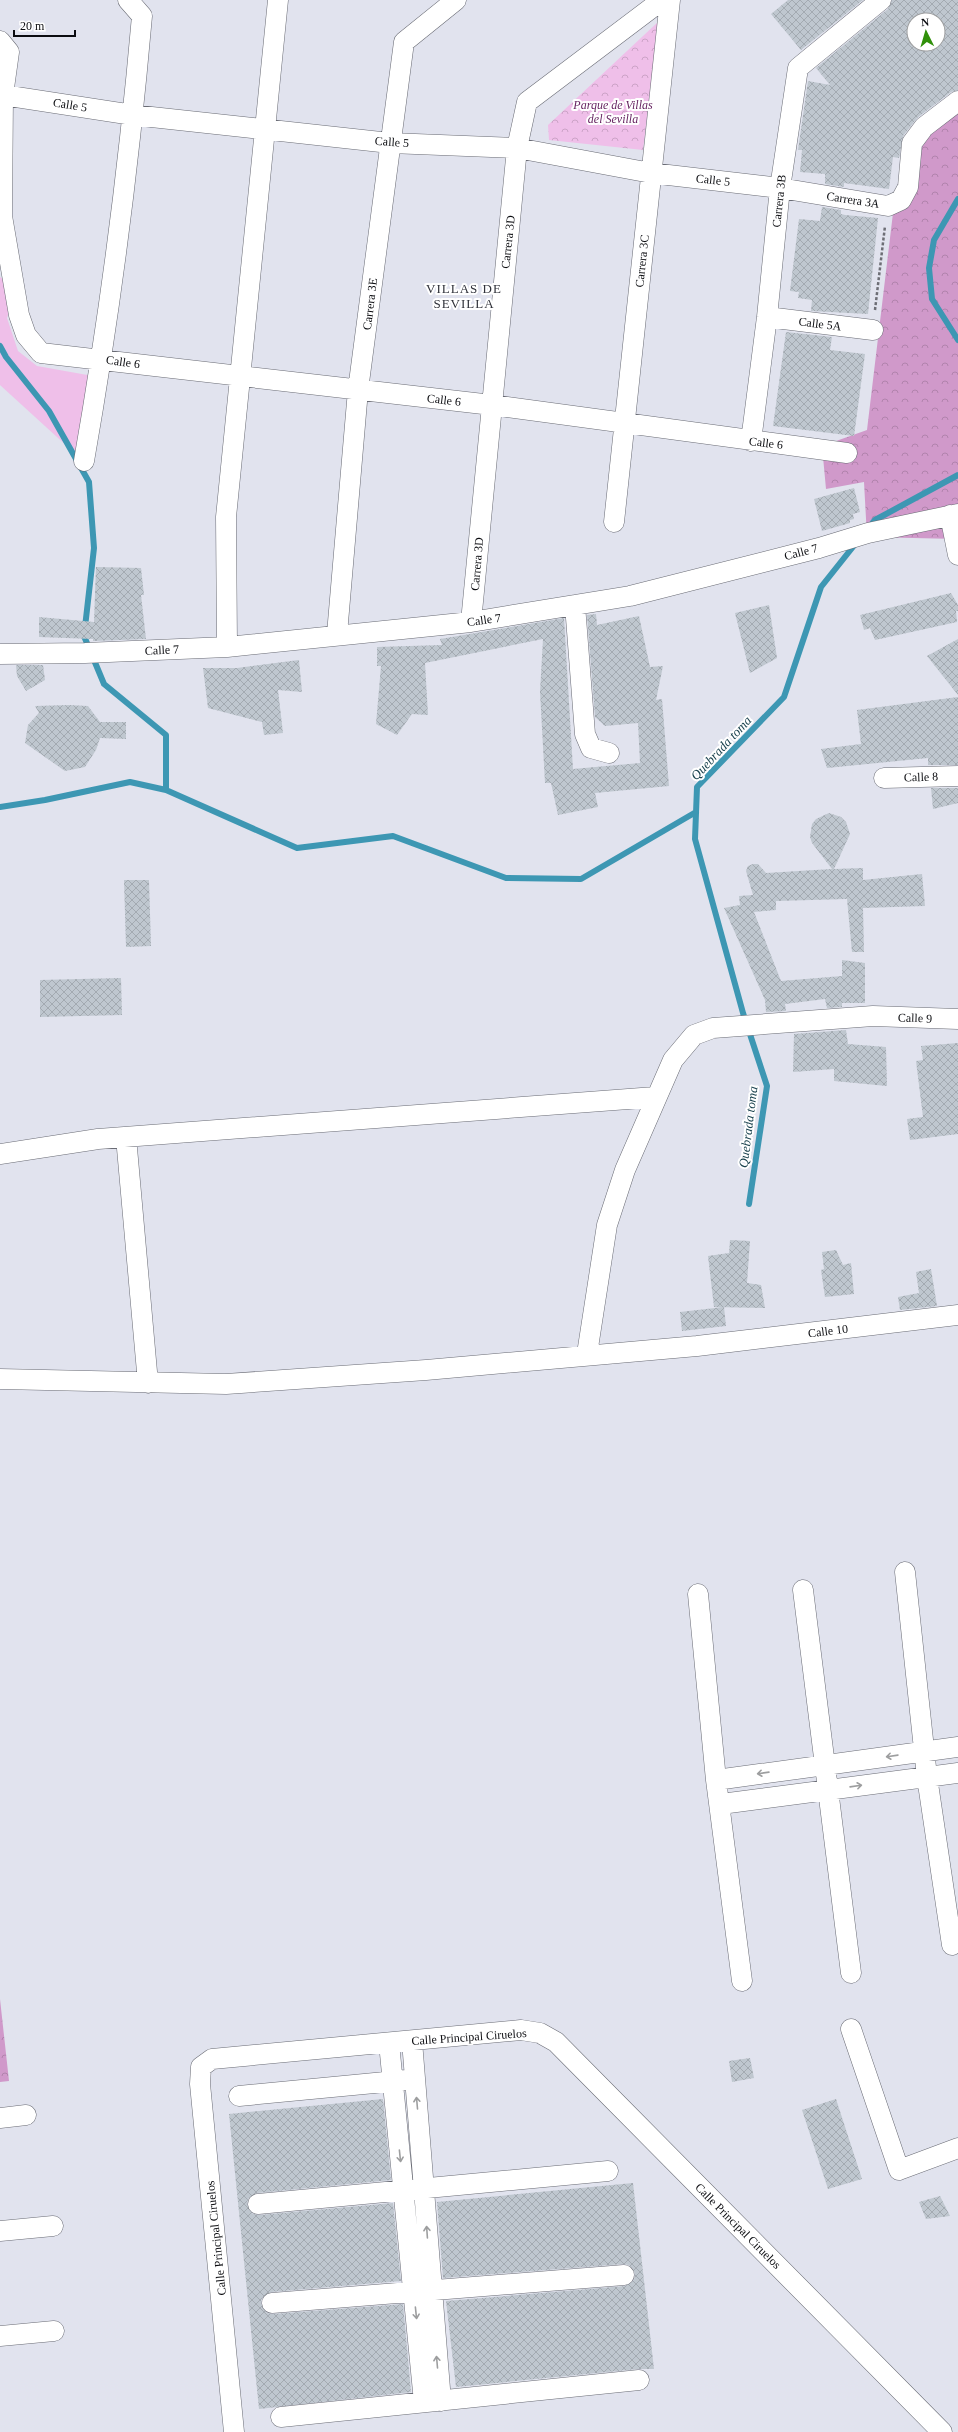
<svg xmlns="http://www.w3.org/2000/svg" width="958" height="2432" font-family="Georgia,serif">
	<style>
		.green { fill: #efbfe9 }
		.forest { fill: url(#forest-crowns) }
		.park { fill: url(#park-crowns) }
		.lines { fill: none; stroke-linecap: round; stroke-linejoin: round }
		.stream { stroke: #3d97b3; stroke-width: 6 }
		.building { fill: url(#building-cross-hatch); fill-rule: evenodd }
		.minor-casing { stroke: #696b74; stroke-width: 21 }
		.path { stroke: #6d6e75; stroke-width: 2.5; stroke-dasharray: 3 2; stroke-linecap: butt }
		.minor { stroke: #fff; stroke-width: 20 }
		.oneway { stroke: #9d9e9f }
		.labels { text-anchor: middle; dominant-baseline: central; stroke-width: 4; stroke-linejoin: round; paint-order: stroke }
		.street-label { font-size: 12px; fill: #0b0c10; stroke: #fff }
		.park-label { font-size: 12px; font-style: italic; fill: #672562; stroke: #fff }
		.neighbourhood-label { font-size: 13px; letter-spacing: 1px; fill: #2f3139; stroke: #fff }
		.water-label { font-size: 13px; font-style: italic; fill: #19414d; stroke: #fff }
	</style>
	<defs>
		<pattern id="forest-crowns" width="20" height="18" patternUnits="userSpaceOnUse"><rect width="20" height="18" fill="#d099ca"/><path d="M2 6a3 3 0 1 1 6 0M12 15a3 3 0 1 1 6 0" fill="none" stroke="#b183ac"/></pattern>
		<pattern id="park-crowns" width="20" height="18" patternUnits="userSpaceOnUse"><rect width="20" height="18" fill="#efbfe9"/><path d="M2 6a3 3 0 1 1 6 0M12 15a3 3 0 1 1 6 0" fill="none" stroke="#cca3c7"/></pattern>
		<pattern id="building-cross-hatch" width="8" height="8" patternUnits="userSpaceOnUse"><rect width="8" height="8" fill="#bfc7cf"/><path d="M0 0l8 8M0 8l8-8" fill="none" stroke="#a3aab1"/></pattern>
	</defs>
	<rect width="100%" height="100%" fill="#e1e3ee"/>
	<!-- green -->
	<path class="green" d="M0,277L10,283L13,298L7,318L18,351L37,366L93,376L80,458L0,385Z"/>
	<!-- forest -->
	<path class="forest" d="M958,99V539L867,537L864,482L826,489L822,446L867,430L893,213L921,136Z
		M0,1999L9,2081L0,2082Z"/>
	<!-- park -->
	<path class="park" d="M659,21L643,150L549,140L548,125Z"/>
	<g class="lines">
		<!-- stream -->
		<path class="stream" d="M958,199L934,240L929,268L932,299L958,340
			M0,346L6,357L49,411L89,482L94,548L84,636L104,684L166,735V790
			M870,526L875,520L958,475
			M0,807L45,800L130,782L166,790L297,848L393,836L506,878L581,879L696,812
			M749,1204L767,1086L743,1013L695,839L697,787L784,697L821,587L856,543"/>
	</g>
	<!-- building -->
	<path class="building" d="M788,0H863L801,50L771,14Z
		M892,0H958V90L951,92L917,118L903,136L899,158L893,157L889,189L844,183V187L825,184V174L800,172L802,150H798L808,81L830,85L816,68L888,9ZM914,20H938V44H914Z
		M822,207L841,210V214L845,215L878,218L868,314L811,311L812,300L798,298L799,292L790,291L799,219L820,221Z
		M786,332L832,337L830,350L865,354L854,436L773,426Z
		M854,488L860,512L853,514L854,519L850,520V523L822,531L814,499Z
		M96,567L141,568L144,595H141L146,639L93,641V639L39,637V617L94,622Z
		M951,593L958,605V611H956L957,622L875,640L870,628L864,630L860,615Z
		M769,605L777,658L750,673L735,613Z
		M596,614L597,625L639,616L650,667L663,666L656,700L662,699L669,786L595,793L598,807L558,815L551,783H545L540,692L543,639L425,663L428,715L412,714L397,735L376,724L381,666H377V647L442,645L440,639L564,618L573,769L640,763L638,723L605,726L595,717L587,615Z
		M958,639V695L927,656Z
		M299,660L302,692L278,690L283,733L264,735L262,722L208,708L203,668H237Z
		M16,665H43L45,680L26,691L17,676Z
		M958,697V765H928V758L827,768L821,749L861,744L857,710Z
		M69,705L88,706L100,722H126V739L100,738L96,750L85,767L65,771L25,743L28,725L39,713L35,706Z
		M931,788H958V803L933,809Z
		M829,813L841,817L846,822L850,834L834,869L863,868V880L922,874L925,906L863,908L864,952H852L847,899L776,901V910L754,912L781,981L842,976V960L865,963V1003H842V1007L827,1008L825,999L785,1004L786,1011L766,1012L765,1000L724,908L740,905L739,896L753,895L746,871L748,866L753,864H758L766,873L832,869L812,843L810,837L812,824L816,819Z
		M124,880H149L151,946L126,947Z
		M121,978L122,1015L40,1017V980Z
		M846,1030L848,1044L886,1047L887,1086L834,1081V1069L793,1072L794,1034Z
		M958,1043V1134L910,1140L907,1119L923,1117L916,1061L923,1060L921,1046Z
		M730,1240L750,1241L747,1283L761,1285L765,1308L714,1307L708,1256L729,1253Z
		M836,1250L843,1265L851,1263L854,1294L825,1297L821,1270L824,1269L822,1252Z
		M931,1269L937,1306L900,1310L898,1297L919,1293L916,1272Z
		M724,1307L726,1326L682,1331L680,1312Z
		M750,2058L754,2078L732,2082L729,2061Z
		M383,2099L391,2180L257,2193L248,2199L247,2205L253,2214L259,2215L393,2203L401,2281L271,2292L262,2298L261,2304L267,2313L273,2314L403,2304L411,2392L259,2409L229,2114Z
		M836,2099L862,2179L828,2189L802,2110Z
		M633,2183L654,2369H638L456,2387L446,2301L625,2286L634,2280L635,2274L629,2265L623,2264L443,2278L437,2202Z
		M940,2196L950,2216L926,2219L919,2202Z"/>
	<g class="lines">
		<!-- minor casing -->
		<g class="minor-casing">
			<path id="minor" d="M0,41L9,52L3,95L2,216L19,315L26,335L41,353L492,405L847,453
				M3,95L133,115L390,143L517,148L651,173L780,188L888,206L901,200L908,187L912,143L924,127L958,101
				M767,317L873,330
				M751,441L767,317L780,188L798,68L881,0
				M84,461C110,313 129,165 142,16L128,0
				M950,515L958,555
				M614,522L670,0
				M575,605L585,734L591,748L609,753
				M471,622L517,148L527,102L662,0
				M337,634L358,390L404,42L456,0
				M227,647L226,517L278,0
				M0,654L85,653L227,647L471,622L630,596L819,548L868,533L958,514
				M884,778L958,776
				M126,1137L148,1383
				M0,1154L98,1139L655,1097
				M587,1354L607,1225L625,1170L673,1060L694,1035L713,1028L873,1016L958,1019
				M0,1379L226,1384L426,1370L697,1346L958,1315
				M905,1572L927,1777L952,1945
				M803,1590L851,1973
				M698,1594L716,1780L742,1981
				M716,1780L958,1747
				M721,1804L958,1773
				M851,2029L899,2170L958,2148
				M412,2041L441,2401
				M389,2043L424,2402
				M239,2096L406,2080
				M0,2118L26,2115
				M258,2204L608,2171
				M0,2231L53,2226
				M272,2303L624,2275
				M0,2336L54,2331
				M281,2417L639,2380
				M234,2432L200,2084L201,2067L212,2059L521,2030L540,2033L556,2042L942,2432"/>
		</g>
		<!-- path -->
		<path class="path" d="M875,310L885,226"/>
		<!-- minor -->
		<use href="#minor" class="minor"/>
	</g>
	<!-- one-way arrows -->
	<defs><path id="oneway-shaft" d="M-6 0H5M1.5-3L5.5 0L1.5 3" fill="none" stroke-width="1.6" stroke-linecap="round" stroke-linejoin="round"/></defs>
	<g class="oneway">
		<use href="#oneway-shaft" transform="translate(892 1756) rotate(172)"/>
		<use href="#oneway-shaft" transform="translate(763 1773) rotate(172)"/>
		<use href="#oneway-shaft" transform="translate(856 1786) rotate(-8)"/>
		<use href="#oneway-shaft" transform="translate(417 2103) rotate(-95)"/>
		<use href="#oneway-shaft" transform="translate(400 2156) rotate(84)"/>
		<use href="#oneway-shaft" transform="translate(427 2232) rotate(-94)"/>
		<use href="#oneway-shaft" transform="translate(416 2313) rotate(84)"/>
		<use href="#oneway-shaft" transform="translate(437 2362) rotate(-95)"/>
	</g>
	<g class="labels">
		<!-- street labels -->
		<g class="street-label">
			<text transform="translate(70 105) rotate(9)">Calle 5</text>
			<text transform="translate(392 142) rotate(4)">Calle 5</text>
			<text transform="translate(713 180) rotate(6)">Calle 5</text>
			<text transform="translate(853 200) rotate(9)">Carrera 3A</text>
			<text transform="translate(779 201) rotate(-84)">Carrera 3B</text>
			<text transform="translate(508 242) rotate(-84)">Carrera 3D</text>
			<text transform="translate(642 261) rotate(-84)">Carrera 3C</text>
			<text transform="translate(370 304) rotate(-83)">Carrera 3E</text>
			<text transform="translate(820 324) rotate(7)">Calle 5A</text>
			<text transform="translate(123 362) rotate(8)">Calle 6</text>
			<text transform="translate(444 400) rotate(7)">Calle 6</text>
			<text transform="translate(766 443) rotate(7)">Calle 6</text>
			<text transform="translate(801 552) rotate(-15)">Calle 7</text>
			<text transform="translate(477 564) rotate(-85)">Carrera 3D</text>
			<text transform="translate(484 620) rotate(-8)">Calle 7</text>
			<text transform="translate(162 650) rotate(-3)">Calle 7</text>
			<text transform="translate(921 777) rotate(-2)">Calle 8</text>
			<text transform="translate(915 1018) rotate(2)">Calle 9</text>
			<text transform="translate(828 1331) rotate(-7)">Calle 10</text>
			<text transform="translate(469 2037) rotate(-4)">Calle Principal Ciruelos</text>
			<text transform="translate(738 2226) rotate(45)">Calle Principal Ciruelos</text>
			<text transform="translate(216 2238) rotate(-96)">Calle Principal Ciruelos</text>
		</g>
		<!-- park labels -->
		<g class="park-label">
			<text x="613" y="105">Parque de Villas<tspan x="613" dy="14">del Sevilla</tspan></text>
		</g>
		<!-- neighbourhood labels -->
		<g class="neighbourhood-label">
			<text x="464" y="288">VILLAS DE<tspan x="464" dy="15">SEVILLA</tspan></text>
		</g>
		<!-- water labels -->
		<g class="water-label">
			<text transform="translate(721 748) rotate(-47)">Quebrada toma</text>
			<text transform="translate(748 1127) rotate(-83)">Quebrada toma</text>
		</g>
	</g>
	<!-- north arrow -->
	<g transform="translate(926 32) rotate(355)"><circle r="19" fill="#ffffff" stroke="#9d9e9f"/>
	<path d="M0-3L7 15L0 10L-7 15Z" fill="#30900a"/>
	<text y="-6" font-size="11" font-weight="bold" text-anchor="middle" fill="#0b0c10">N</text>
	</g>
	<!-- scale -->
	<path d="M14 30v6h61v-6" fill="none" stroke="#0b0c10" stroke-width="2"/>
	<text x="20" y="30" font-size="12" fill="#0b0c10" stroke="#ffffff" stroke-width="3" paint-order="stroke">20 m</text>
</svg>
